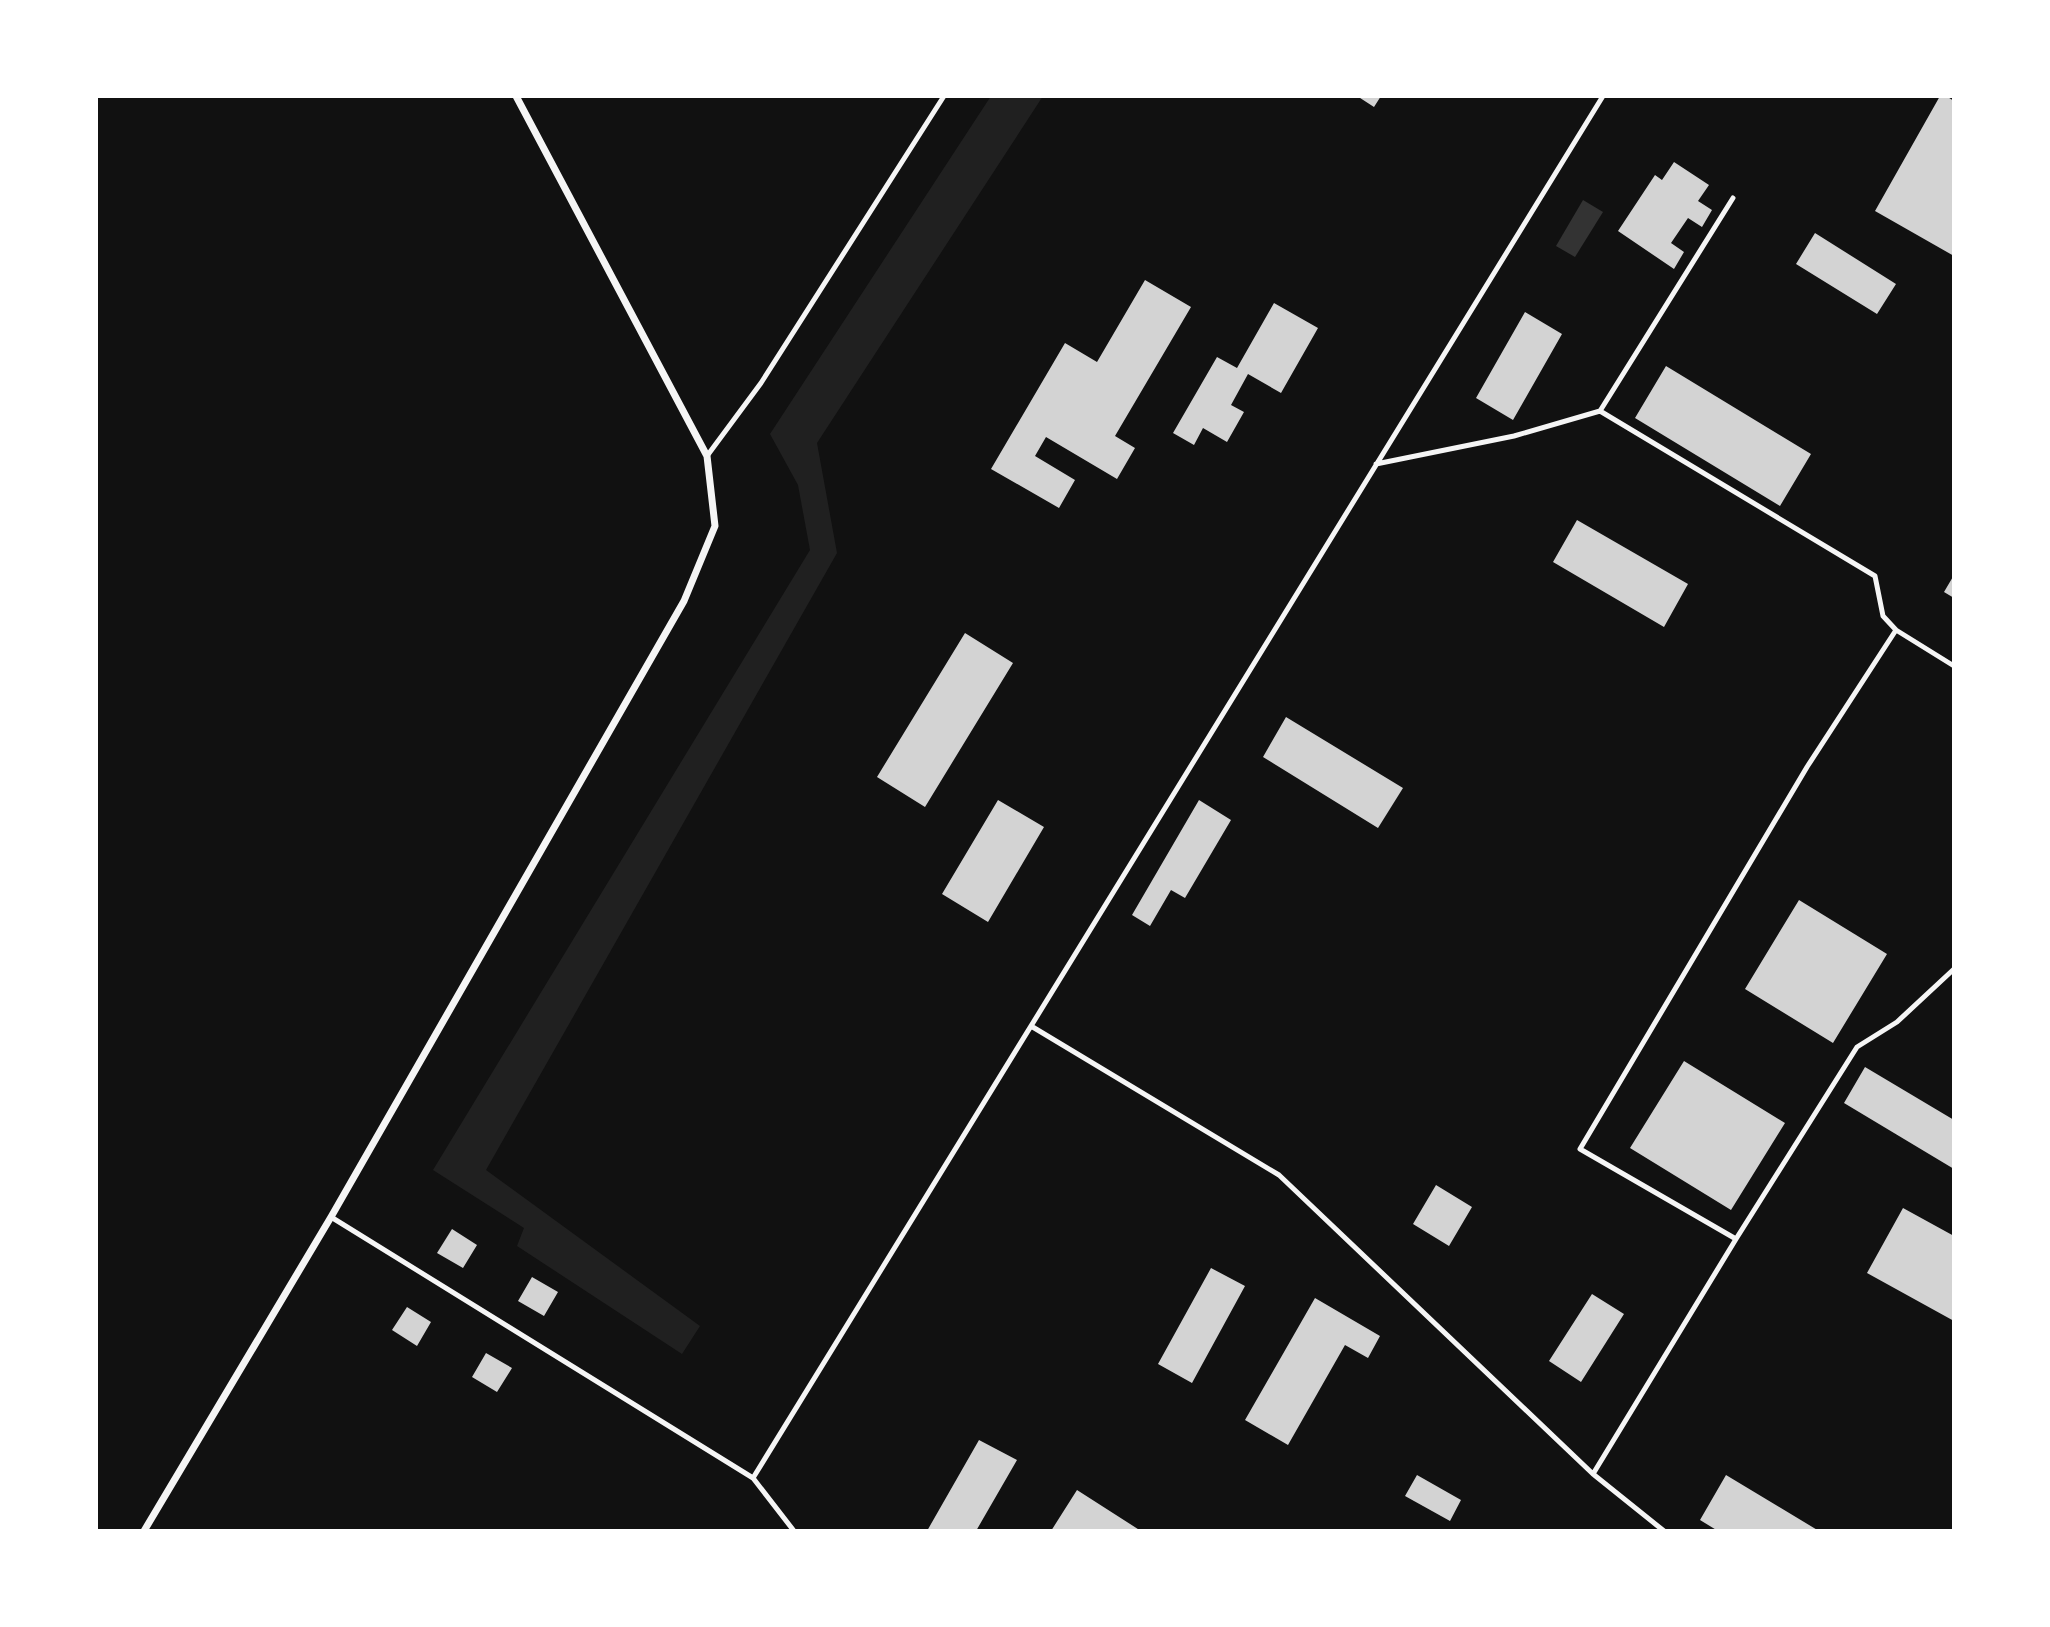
<svg xmlns="http://www.w3.org/2000/svg" width="2050" height="1627" font-family="Lato,sans-serif">
	<style>
		.green { fill: #202020 }
		.water { fill: #333 }
		.building { fill: #d3d3d3 }
		.lines { fill: none; stroke-linecap: round; stroke-linejoin: round }
		.service { stroke: #f5f5f5; stroke-width: 5 }
		.minor { stroke: #f5f5f5; stroke-width: 7 }
	</style>
	<rect width="100%" height="100%" fill="#111"/>
	<!-- green -->
	<path class="green" d="M991,96H1043L817,443L837,553L486,1170L700,1326L682,1354L517,1246L524,1228L433,1170L810,550L798,485L770,434Z"/>
	<!-- water -->
	<path class="water" d="M1583,200L1603,212L1575,257L1556,246Z"/>
	<!-- building -->
	<path class="building" d="M1357,96H1381L1374,107Z
		M1940,96H1946L1954,101V256L1875,211Z
		M1674,162L1709,185L1698,201L1712,210L1702,227L1688,218L1671,243L1684,252L1674,269L1618,231L1655,175L1662,180Z
		M1815,233L1896,284L1877,314L1796,264Z
		M1145,280L1191,307L1115,436L1135,448L1117,479L1046,437L1035,456L1075,480L1059,508L991,469L1065,343L1097,362Z
		M1274,303L1318,328L1281,393L1248,374L1231,405L1244,412L1227,442L1203,428L1194,445L1173,433L1217,357L1237,368Z
		M1525,312L1562,334L1513,420L1476,398Z
		M1666,366L1811,454L1780,506L1635,418Z
		M1577,520L1688,584L1664,627L1553,562Z
		M1954,575V598L1944,592Z
		M965,633L1013,663L925,807L877,777Z
		M1286,717L1403,788L1378,828L1263,757Z
		M998,800L1044,827L988,922L942,894Z
		M1199,800L1231,820L1185,898L1171,890L1150,926L1132,915Z
		M1799,900L1887,954L1833,1043L1745,989Z
		M1684,1061L1785,1123L1731,1210L1630,1148Z
		M1865,1067L1954,1120V1169L1844,1103Z
		M1436,1185L1472,1207L1449,1246L1413,1224Z
		M1903,1208L1954,1236V1321L1867,1273Z
		M452,1229L477,1245L463,1268L437,1253Z
		M1211,1268L1245,1286L1192,1383L1158,1364Z
		M532,1277L558,1292L544,1316L518,1301Z
		M1592,1294L1624,1314L1581,1382L1549,1361Z
		M1315,1298L1380,1336L1368,1358L1345,1345L1288,1445L1245,1420Z
		M407,1307L431,1322L417,1346L392,1330Z
		M486,1353L512,1368L497,1392L472,1377Z
		M979,1440L1017,1460L976,1531H927Z
		M1417,1475L1461,1500L1450,1521L1405,1496Z
		M1726,1475L1819,1531H1718L1700,1520Z
		M1077,1490L1141,1531H1051Z"/>
	<g class="lines">
		<!-- service -->
		<path class="service" d="M1600,411L1733,198
			M707,456L761,383L944,96
			M1376,464L1514,436L1600,411L1875,576L1883,616L1896,630L1807,767L1580,1149L1736,1239L1593,1474
			M1896,630L1954,666
			M1031,1026L1279,1175L1593,1474L1664,1531
			M331,1217L753,1478L794,1531
			M1736,1239L1857,1047L1897,1022L1954,969
			M753,1478L1603,96"/>
		<!-- minor -->
		<path class="minor" d="M144,1531L331,1217L684,601L715,526L707,456L516,96"/>
	</g>
	<!-- border -->
	<rect width="2050" height="1627" fill="none" stroke="#ffffff" stroke-width="196"/>
</svg>
